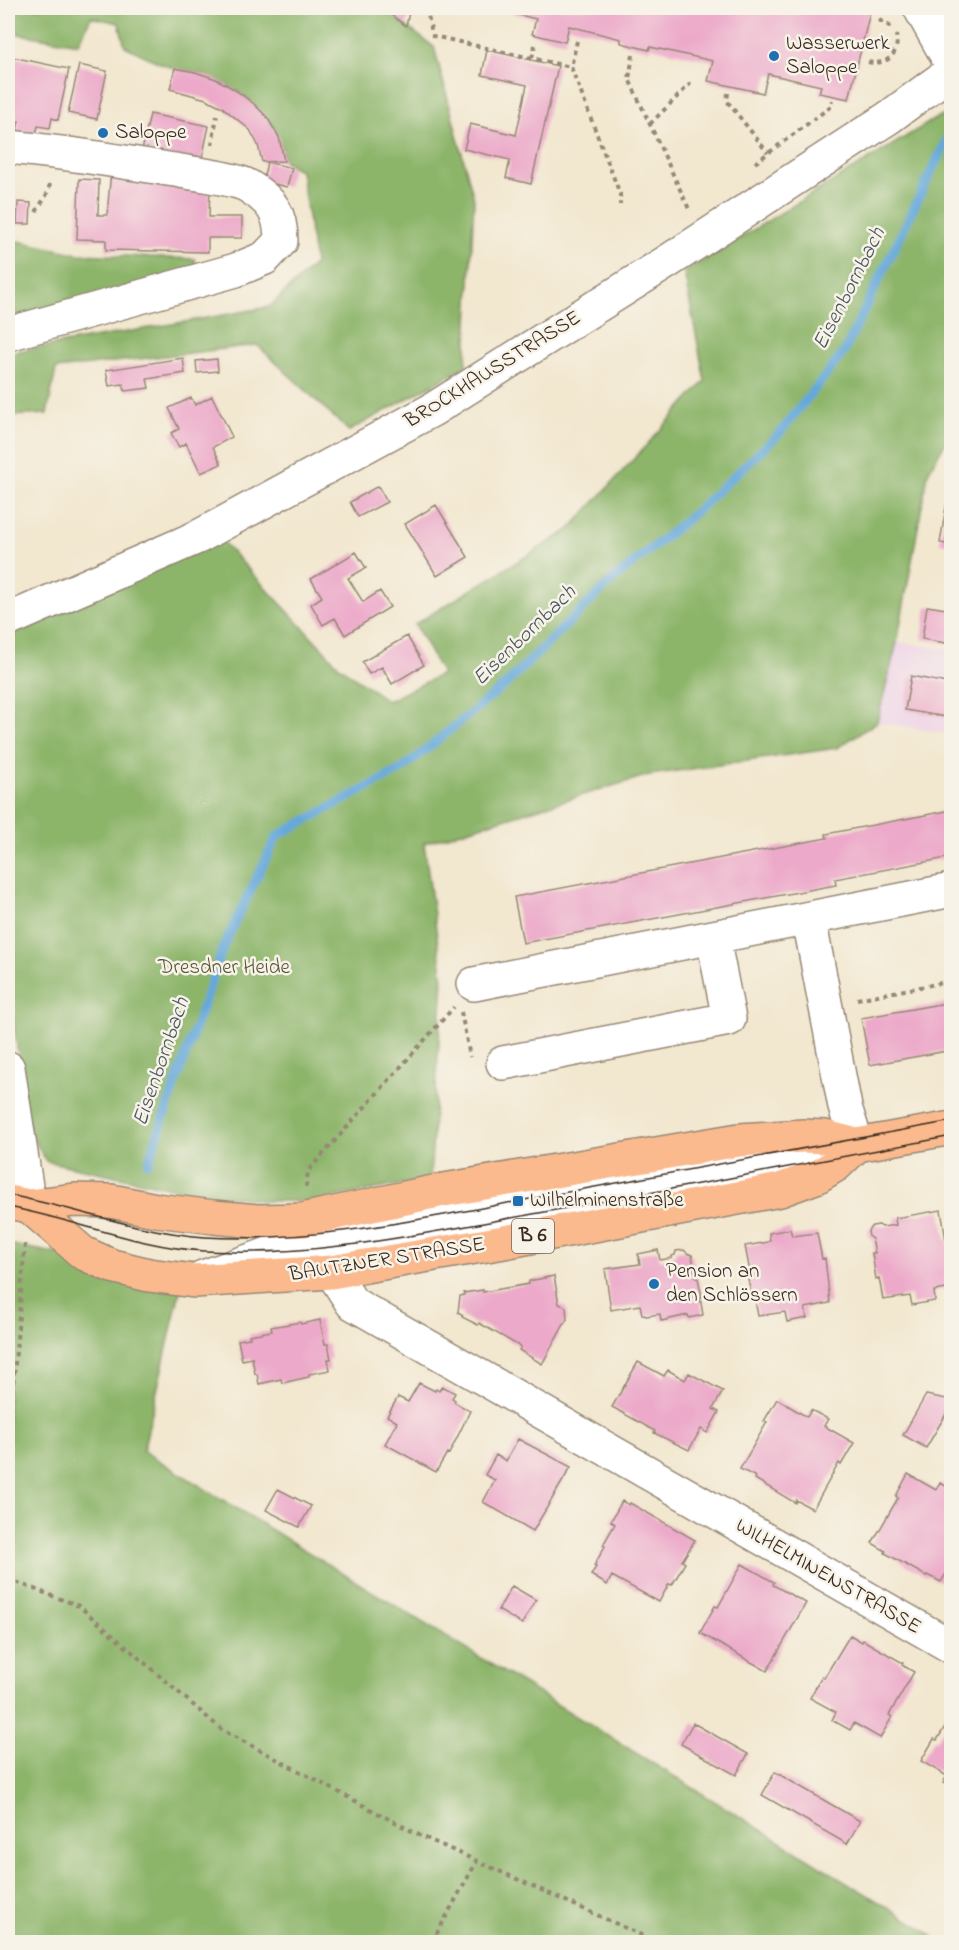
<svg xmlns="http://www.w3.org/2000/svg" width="959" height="1950" font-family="'Indie Flower',sans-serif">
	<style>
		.built { fill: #eed0e8 }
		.forest { fill: #8db56b; stroke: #647044; stroke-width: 1.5 }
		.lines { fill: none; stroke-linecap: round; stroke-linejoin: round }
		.stream { stroke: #65a8da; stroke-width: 9 }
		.building { fill: #eca9c9 }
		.minor-casing { stroke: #968876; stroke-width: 36 }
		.major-casing { stroke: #968876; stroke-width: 36 }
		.path { stroke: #968876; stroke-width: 4; stroke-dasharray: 4.5 4.5; stroke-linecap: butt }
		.minor { stroke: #fff; stroke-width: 33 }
		.major { stroke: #fbba8d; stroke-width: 33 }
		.tram { stroke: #3b2a1e; stroke-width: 1.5 }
		.poi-dot { fill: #1f6fb2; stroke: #f7f3e8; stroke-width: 2 }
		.labels { text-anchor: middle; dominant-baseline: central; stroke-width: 5; stroke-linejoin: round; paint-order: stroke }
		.shield { fill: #f7f3e8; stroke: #73665b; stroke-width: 1.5 }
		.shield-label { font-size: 20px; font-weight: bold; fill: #3b2a1e }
		.poi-label { font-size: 21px; fill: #3b2a1e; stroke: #f7f3e8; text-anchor: start }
		.street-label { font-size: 21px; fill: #3b2a1e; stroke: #f7f3e8 }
		.park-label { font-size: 21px; fill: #595435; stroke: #f7f3e8 }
		.water-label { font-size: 22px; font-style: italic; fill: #4a5660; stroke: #f7f3e8 }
	</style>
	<rect width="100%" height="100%" fill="#f7f3e8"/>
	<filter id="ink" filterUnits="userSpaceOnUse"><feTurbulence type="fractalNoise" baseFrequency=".0167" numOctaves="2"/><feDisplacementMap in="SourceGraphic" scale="12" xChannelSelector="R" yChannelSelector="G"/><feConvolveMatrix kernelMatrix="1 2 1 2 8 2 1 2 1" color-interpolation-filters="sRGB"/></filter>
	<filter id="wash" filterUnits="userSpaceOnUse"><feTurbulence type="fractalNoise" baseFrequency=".008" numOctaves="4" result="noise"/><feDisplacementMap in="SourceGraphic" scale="24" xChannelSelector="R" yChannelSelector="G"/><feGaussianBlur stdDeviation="1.35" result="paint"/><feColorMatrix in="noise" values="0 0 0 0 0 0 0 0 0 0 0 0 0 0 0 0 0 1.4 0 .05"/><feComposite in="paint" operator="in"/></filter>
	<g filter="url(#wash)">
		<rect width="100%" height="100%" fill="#f2e7cf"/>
		<!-- built -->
		<path class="built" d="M897,642L951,650V734L877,722Z"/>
		<!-- forest -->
		<path class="forest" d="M8,8H382L434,47L474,199L466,366L349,431L257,345L56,369L47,414L8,416V353L269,307L315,264L301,171L284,161C279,115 237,84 194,72C188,70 182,70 176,69C159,64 141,54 125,46L119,23L91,17L78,44L8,32Z
			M951,114V432L928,473L897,642L877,722L837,748L649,775L424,843L443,980L430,1179L313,1201H266L176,1189L46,1161L28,1128L8,980V636L221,540L339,666L388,701L442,674L415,624L569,530L705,381L684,272L938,117Z
			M8,239L79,254L195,259L196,267L8,326Z
			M8,1244L183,1278L143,1451L933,1935L928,1942H8Z"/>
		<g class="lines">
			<!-- stream -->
			<path class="stream" d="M148,1163L224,945L277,836L402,769L504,686L608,584L691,516L779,434L844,352L952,129"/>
		</g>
		<g id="blocks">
			<!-- building -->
			<path class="building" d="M382,8H410L406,26Z
				M491,8H871L849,99L819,93L821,86L768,74L763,93L708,81L713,61L650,47L649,50L621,43V39L569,26L565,42L532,34L536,19Z
				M487,50L558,66L531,184L506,178L510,160L464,149L470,124L516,135L527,85L482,75Z
				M12,57L69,69L58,120L52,118L50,128L38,126L36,134L17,130L19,121L8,119V77Z
				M79,65L107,71L97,119L68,113Z
				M175,68L195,72L216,79L234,89L253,103L267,117L279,137L284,161L262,162L258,145L250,130L222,107L206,99L170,89Z
				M150,114L209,126L201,163L142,151Z
				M267,162L292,168L287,187L263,181Z
				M111,171L210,185L209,217H242V238H208V252L106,250V240L77,239L79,179L99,180L98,215H107Z
				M18,202L31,203L30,224H17Z
				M183,358L185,373L147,379L149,388L125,391L123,384L109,386L106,370Z
				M217,359L218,371L197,373L196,361Z
				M212,396L232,437L213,447L221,464L201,473L186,443L179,447L171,433L179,429L169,408L191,398L195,405Z
				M950,483H952V545L940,543Z
				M378,486L387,502L358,517L350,502Z
				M436,505L468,557L437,576L405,524Z
				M356,552L366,568L348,578L363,602L380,591L390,607L345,635L335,618L323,625L311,604L322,597L311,579Z
				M927,606L952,610V644L922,639Z
				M407,636L424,665L392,684L382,667L369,674L362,662Z
				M911,676L952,684V718L905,710Z
				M952,810V857L835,879L836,885L523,943L514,897L827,838L826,834Z
				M952,1002V1050L870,1065L861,1018Z
				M941,1210L946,1240H948L952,1257V1288L934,1291L935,1301L912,1305L910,1296L883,1300L879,1278L876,1279L872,1253H875L872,1239L869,1237L868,1231L872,1226L879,1225L882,1227L896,1225L895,1218Z
				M790,1229L792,1236L817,1233L822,1259L825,1258L830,1303L805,1308L807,1318L787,1322L785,1312L758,1316L754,1295H751L747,1273L750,1272L745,1246L768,1242L770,1240L769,1233Z
				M658,1250L660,1260L672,1258V1256L675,1255L676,1251L684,1250L687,1253L692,1255L696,1278H698L702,1297H700L703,1315L689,1318L688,1315L661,1321L660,1314L646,1316L642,1314L640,1305L611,1310L605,1269L640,1264L638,1254Z
				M554,1276L559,1304L566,1307L567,1319L542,1364L519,1350L521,1347L479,1323L478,1325L462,1317L463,1315L458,1312L460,1296L464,1295V1293L483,1290V1292L529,1284V1281Z
				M320,1320L325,1344H328L331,1359H328L330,1370L309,1374V1377L282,1383L281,1379L259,1384L257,1374H255L252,1358L242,1360L238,1340L250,1338L249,1335L272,1331L271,1327L300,1322L301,1324Z
				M638,1362L664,1376L668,1370L685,1380L689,1373L723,1391L713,1409L719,1412L707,1433L701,1429L689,1450L654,1433L655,1431L612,1407Z
				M419,1383L435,1391L436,1389L439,1391L442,1386L455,1393L452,1398L455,1400L454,1402L470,1411L449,1454L447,1453L436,1472L385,1444L397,1422L387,1416L398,1397L408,1402Z
				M926,1395L952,1400V1404L926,1448L903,1435Z
				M777,1399L807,1417L811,1410L828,1419L824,1426L854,1443L841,1465L839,1463L813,1509L796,1500L795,1503L755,1479L756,1477L740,1469L767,1422L764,1421Z
				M518,1439L571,1467L533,1531L483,1502L495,1480L485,1475L496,1455L506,1461Z
				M908,1474L936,1490L940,1483L952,1489V1564L941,1582L927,1575L926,1576L885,1553L886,1551L872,1543L898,1498L896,1496Z
				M278,1489L311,1506L299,1527L266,1510Z
				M622,1501L629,1505L630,1503L695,1540L682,1561L685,1563L672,1585L669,1584L659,1602L612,1576L607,1585L591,1575L596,1567L594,1566L605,1546L603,1545L615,1524L611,1521Z
				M742,1564L774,1582L773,1585L806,1603L767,1671L700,1633L715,1606L718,1607Z
				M512,1586L536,1600L522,1624L498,1610Z
				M850,1635L862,1642L863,1640L903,1663L902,1665L914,1672L889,1715L892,1717L880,1738L854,1723L850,1730L832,1720L836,1712L810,1698L822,1676L824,1678Z
				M952,1715V1788L943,1783L947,1776L921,1761L934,1739L937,1740Z
				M693,1723L748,1754L736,1775L681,1744Z
				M775,1772L860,1821L847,1844L762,1795Z"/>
		</g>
	</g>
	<g filter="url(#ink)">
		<use href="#blocks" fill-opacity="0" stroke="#968876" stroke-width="1.5"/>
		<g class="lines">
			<!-- minor casing -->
			<g class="minor-casing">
				<path id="minor" d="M920,8L952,65
					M8,147C66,152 123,162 181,171C196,174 236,179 248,186C272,201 281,213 281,241L265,258L236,270L8,334
					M8,620L198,537L432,410L670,260L888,118L952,71
					M474,984L952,890
					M503,1063L729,1019L713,938
					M8,1068L29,1206
					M318,1250L352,1303L952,1647
					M203,1277L300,1243L367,1235L443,1222L857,1145L845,1107L809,919"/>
			</g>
			<!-- major casing -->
			<g class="major-casing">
				<path id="major" d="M8,1202L29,1206L74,1200L111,1201L156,1210L214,1217L257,1221L302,1220L438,1191L739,1140L803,1136L825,1137L857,1145L952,1128
					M29,1206L83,1253L112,1266L149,1275L194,1281L331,1272L504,1242L780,1190L818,1176L836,1165L857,1145"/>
			</g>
			<!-- path -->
			<path class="path" d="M426,8L433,36L571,67
				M879,20L893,28
				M577,41L571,67L620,194V205
				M633,55L629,79L689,209
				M532,58L535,45
				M868,62C887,66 900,54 896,35
				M728,93L727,101L768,153
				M650,124L691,83
				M212,145L217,116
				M755,163L830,107L832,100
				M36,212L47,194L50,184
				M857,999L952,981
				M461,1012L470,1057
				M306,1187L308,1171L454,1007
				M8,1446L25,1244
				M8,1579L79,1606L222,1730L419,1835L657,1942
				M432,1942L477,1861
				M915,1942L917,1939"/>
			<!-- minor -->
			<use href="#minor" class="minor"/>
			<!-- major -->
			<use href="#major" class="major"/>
			<!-- tram -->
			<path class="tram" d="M8,1195C73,1207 138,1232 205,1237C316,1243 426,1218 535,1198C674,1173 813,1148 952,1121
				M8,1207C74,1219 137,1247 205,1251C317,1258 429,1232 539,1213C677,1188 814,1163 952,1136"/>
		</g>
	</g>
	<!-- markers -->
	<g class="poi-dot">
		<circle cx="774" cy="56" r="6"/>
		<circle cx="103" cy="133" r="6"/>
		<rect x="512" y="1195" width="12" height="12" rx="3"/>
		<circle cx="654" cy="1284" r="6"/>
	</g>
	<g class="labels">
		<!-- shield labels -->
		<rect class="shield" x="512" y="1219" width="42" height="34" rx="4.5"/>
		<g class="shield-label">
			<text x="533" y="1236">B 6</text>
		</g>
		<!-- poi labels -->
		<g class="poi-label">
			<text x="786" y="44">Wasserwerk<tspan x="786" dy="24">Saloppe</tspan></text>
			<text x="115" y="133">Saloppe</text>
			<text x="530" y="1201">Wilhelminenstraße</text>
			<text x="666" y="1272">Pension an<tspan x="666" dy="24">den Schlössern</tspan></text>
		</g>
		<!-- street labels -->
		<g class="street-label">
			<text transform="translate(493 370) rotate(-32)">BROCKHAUSSTRASSE</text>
			<text transform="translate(387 1260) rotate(-9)">BAUTZNER STRASSE</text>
			<text transform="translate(828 1577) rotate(30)">WILHELMINENSTRASSE</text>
		</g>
		<!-- park labels -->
		<g class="park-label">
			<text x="224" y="968">Dresdner Heide</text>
		</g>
		<!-- water labels -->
		<g class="water-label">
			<text transform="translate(850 289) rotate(-63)">Eisenbornbach</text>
			<text transform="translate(525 636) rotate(-44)">Eisenbornbach</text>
			<text transform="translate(162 1062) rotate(-71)">Eisenbornbach</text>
		</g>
	</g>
	<!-- margin -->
	<rect width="959" height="1950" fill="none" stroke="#f7f3e8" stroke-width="30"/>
</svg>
